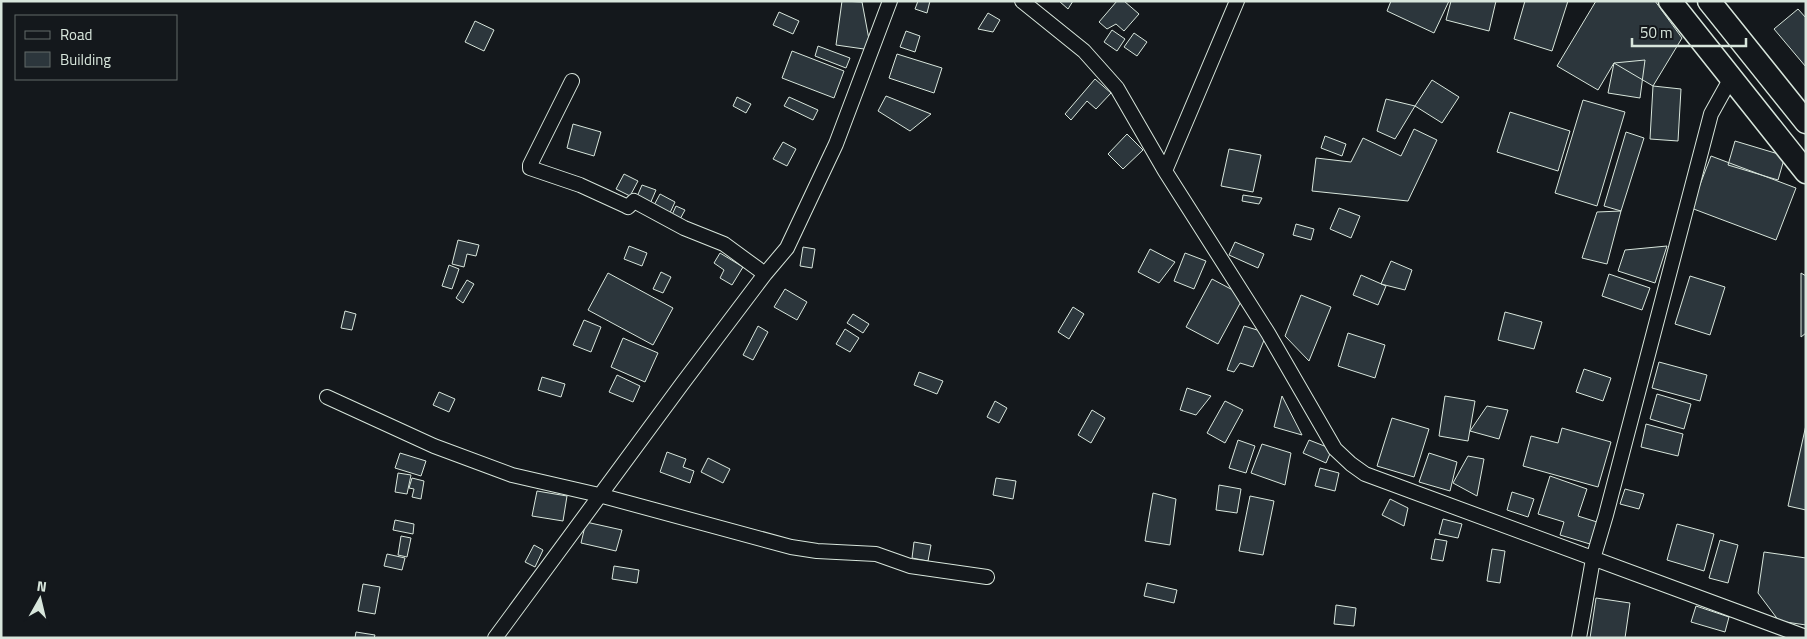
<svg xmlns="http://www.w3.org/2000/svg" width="1807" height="639" font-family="'Titillium Web',sans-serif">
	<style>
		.building { fill: #2c363c; stroke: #d8e6dc }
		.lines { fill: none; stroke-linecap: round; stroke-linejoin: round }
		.minor-casing { stroke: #d8e6dc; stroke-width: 16 }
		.trunk-casing { stroke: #d8e6dc; stroke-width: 25 }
		.minor { stroke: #14181c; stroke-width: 14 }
		.trunk { stroke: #14181c; stroke-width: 22 }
	</style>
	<rect width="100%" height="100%" fill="#14181c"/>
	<!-- building -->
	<path class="building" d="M842,1L862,2L871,50L836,45Z
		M918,1H930L927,13L915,9Z
		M1059,1H1073L1068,9Z
		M1117,1H1124L1139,14L1124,31L1116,24L1107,29L1099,22Z
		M1391,1H1449L1434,33L1387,11Z
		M1451,1H1496L1489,31L1446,20Z
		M1525,1H1568L1552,51L1514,39Z
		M1596,1H1655L1682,38L1653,86L1614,63L1598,90L1557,66Z
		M1798,9L1806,18V67L1774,29Z
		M779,12L799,21L793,34L773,25Z
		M988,13L1000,20L993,32L978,29Z
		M475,21L494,30L484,51L465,42Z
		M1112,30L1125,39L1117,51L1104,42Z
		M906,31L920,36L915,52L900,47Z
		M1134,33L1147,42L1137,56L1124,47Z
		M818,46L850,58L846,68L815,56Z
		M792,51L844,71L834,98L782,78Z
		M897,54L942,68L934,93L889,78Z
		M1645,60L1640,98L1608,93L1614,63Z
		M1095,79L1111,93L1096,109L1087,101L1071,120L1065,114Z
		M1432,80L1459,97L1442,123L1415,106Z
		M1653,86L1681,89L1678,141L1650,139Z
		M886,96L931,114L910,131L878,111Z
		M737,97L751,104L746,113L733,106Z
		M789,97L818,110L813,120L784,106Z
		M1386,99L1415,106L1395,139L1377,131Z
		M1583,100L1625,112L1597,206L1555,193Z
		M1510,112L1570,131L1558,171L1497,152Z
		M573,124L601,132L594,156L567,148Z
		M1414,129L1437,140L1408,201L1312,191L1316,158L1351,162L1363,138L1401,156Z
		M1626,132L1644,138L1621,211L1604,206Z
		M1127,134L1143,150L1123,169L1108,154Z
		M1325,136L1346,144L1342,156L1321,148Z
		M1735,141L1785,156L1778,180L1728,165Z
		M783,142L796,149L787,166L773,159Z
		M1229,149L1261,155L1253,192L1221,186Z
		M1711,156L1796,188L1776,240L1691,208Z
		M624,174L638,181L630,196L616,189Z
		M642,185L656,190L650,204L636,199Z
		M660,194L675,202L669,215L653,207Z
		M1243,195L1262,198L1259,204L1242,201Z
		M676,206L685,210L679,221L671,217Z
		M1339,208L1360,216L1351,238L1330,229Z
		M1621,211L1607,264L1582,258L1597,212Z
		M1296,224L1314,229L1311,240L1293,235Z
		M458,240L479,245L476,256L467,254L464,267L452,264Z
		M1235,242L1264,254L1258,268L1229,255Z
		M629,246L647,253L642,266L624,259Z
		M1667,246L1655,283L1618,271L1625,250Z
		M803,247L815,249L812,268L800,266Z
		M1150,249L1175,262L1159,283L1138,272Z
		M720,253L743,267L732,285L720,278L724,270L714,263Z
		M1185,253L1206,261L1194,289L1174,281Z
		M1391,261L1412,270L1405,290L1381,284Z
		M449,265L459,269L452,289L442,286Z
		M661,272L671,277L663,293L653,289Z
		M608,273L673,308L653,345L588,310Z
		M1801,273L1806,276V333L1801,337Z
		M1609,274L1650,288L1642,310L1602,296Z
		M1361,275L1386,286L1378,305L1353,295Z
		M1690,276L1725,287L1710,335L1675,324Z
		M1212,279L1244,296L1218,344L1186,327Z
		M467,280L474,284L463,303L456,298Z
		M785,289L807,302L797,320L774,307Z
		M1301,295L1331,307L1309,361L1285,336Z
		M1073,307L1084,314L1069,339L1058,332Z
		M345,311L356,314L352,330L341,328Z
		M1505,312L1542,322L1534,349L1498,340Z
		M853,314L869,324L863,333L847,323Z
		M584,320L601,327L591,352L573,345Z
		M758,326L768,332L753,360L743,355Z
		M1244,326L1267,333L1253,367L1240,363L1234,372L1227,370Z
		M845,329L859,338L850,352L836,344Z
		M1348,333L1385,345L1375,378L1338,366Z
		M623,338L658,353L645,382L611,367Z
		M1659,362L1707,375L1700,401L1652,388Z
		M1584,369L1611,378L1603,401L1576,392Z
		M919,372L943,381L937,394L914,385Z
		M617,375L640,386L633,402L609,392Z
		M542,377L565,384L561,397L538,390Z
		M1187,388L1211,396L1196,415L1180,410Z
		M439,392L455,399L449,412L433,405Z
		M1657,394L1691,404L1684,429L1650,419Z
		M1282,396L1302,435L1274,427Z
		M1445,396L1475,401L1468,441L1439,436Z
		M995,401L1007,408L999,423L987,417Z
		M1225,401L1243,410L1225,443L1207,433Z
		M1487,406L1508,410L1499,439L1470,431Z
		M1092,410L1105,418L1091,443L1078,435Z
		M1392,418L1429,429L1414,477L1377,466Z
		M1646,424L1683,434L1678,456L1641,447Z
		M1806,425V510L1788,506Z
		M1562,428L1611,442L1598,487L1523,466L1531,436L1558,443Z
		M1238,440L1255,446L1246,473L1229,468Z
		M1309,440L1332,449L1326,463L1303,453Z
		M1262,444L1291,453L1285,485L1251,473Z
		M667,452L686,459L683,467L694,471L690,483L660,472Z
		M400,453L426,461L421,476L395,468Z
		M1429,453L1457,462L1450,491L1419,482Z
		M1468,456L1484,459L1477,496L1453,483Z
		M708,458L730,469L723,483L701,472Z
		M1320,468L1339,473L1335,491L1315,486Z
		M398,473L411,475L407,494L395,492Z
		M1550,476L1587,489L1578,516L1597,522L1590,544L1560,535L1564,522L1538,514Z
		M412,478L424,481L421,499L412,497L414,489L409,488Z
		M996,478L1016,481L1013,499L993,495Z
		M1219,485L1241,489L1237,513L1216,510Z
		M1625,489L1644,494L1639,509L1620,504Z
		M537,491L567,496L563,521L532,516Z
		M1512,492L1534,499L1528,517L1507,510Z
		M1153,493L1176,499L1170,545L1145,541Z
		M1250,496L1274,501L1263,555L1239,551Z
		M1390,499L1408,508L1404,526L1382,515Z
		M1443,519L1462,524L1458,538L1439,534Z
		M395,520L414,524L413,534L393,530Z
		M586,522L622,530L616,551L581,543Z
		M1677,524L1714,534L1704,571L1667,560Z
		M401,536L411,538L407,557L398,555Z
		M1435,539L1447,541L1443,561L1431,559Z
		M1720,540L1738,545L1728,583L1709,578Z
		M914,542L931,545L928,561L912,558Z
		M534,545L543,550L535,567L525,562Z
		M1492,549L1505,551L1500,583L1487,581Z
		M1764,552L1806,558V625L1779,621L1758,593Z
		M387,554L405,558L402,570L384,566Z
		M614,566L639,570L637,583L612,579Z
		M1147,583L1177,590L1174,603L1144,596Z
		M363,584L380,587L375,614L358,611Z
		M1596,598L1630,603L1625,638H1590Z
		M1336,605L1356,608L1354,626L1334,624Z
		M1696,606L1729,617L1725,632L1691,622Z
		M356,632L375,635L374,638H355Z"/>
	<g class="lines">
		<!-- minor casing -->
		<g class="minor-casing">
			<path id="minor" d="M1022,1L1084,51L1117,88L1165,171L1268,333L1335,449L1351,464L1365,474L1806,637
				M572,81L530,165V168L580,185L626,206L628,207L634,201L684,228L724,244L765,274
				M1165,171L1237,1
				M327,397L434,446L512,475L599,495L791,547L817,551L876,554L910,566L987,577
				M495,638L682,384L765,274L787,248L836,144L890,1
				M1579,638L1593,559L1606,515L1711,114L1731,78"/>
		</g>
		<!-- trunk casing -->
		<g class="trunk-casing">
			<path id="trunk" d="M1670,1L1806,172
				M1709,1L1806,122"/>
		</g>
		<!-- minor -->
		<use href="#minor" class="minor"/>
		<!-- trunk -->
		<use href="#trunk" class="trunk"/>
	</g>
	<!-- border -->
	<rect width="1807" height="639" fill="none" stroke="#d8e6dc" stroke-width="5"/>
	<!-- legend -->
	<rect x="15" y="15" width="162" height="65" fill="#14181c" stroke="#626a69"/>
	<rect x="25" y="31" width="25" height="8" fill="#14181c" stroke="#626a69"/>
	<text x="60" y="40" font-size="15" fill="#d8e6dc">Road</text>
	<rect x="25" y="52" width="25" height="15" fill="#2c363c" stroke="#626a69"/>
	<text x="60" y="65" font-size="15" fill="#d8e6dc">Building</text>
	<!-- north arrow -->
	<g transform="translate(40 599) rotate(8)" stroke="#14181c" stroke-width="4" paint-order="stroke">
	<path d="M0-4L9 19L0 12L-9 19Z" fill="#d8e6dc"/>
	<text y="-8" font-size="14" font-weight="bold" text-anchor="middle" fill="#d8e6dc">N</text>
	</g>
	<!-- scale -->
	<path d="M1632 38v8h114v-8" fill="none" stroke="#d8e6dc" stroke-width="2.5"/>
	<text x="1640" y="38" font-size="15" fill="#d8e6dc" stroke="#14181c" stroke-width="4" paint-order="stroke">50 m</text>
</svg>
